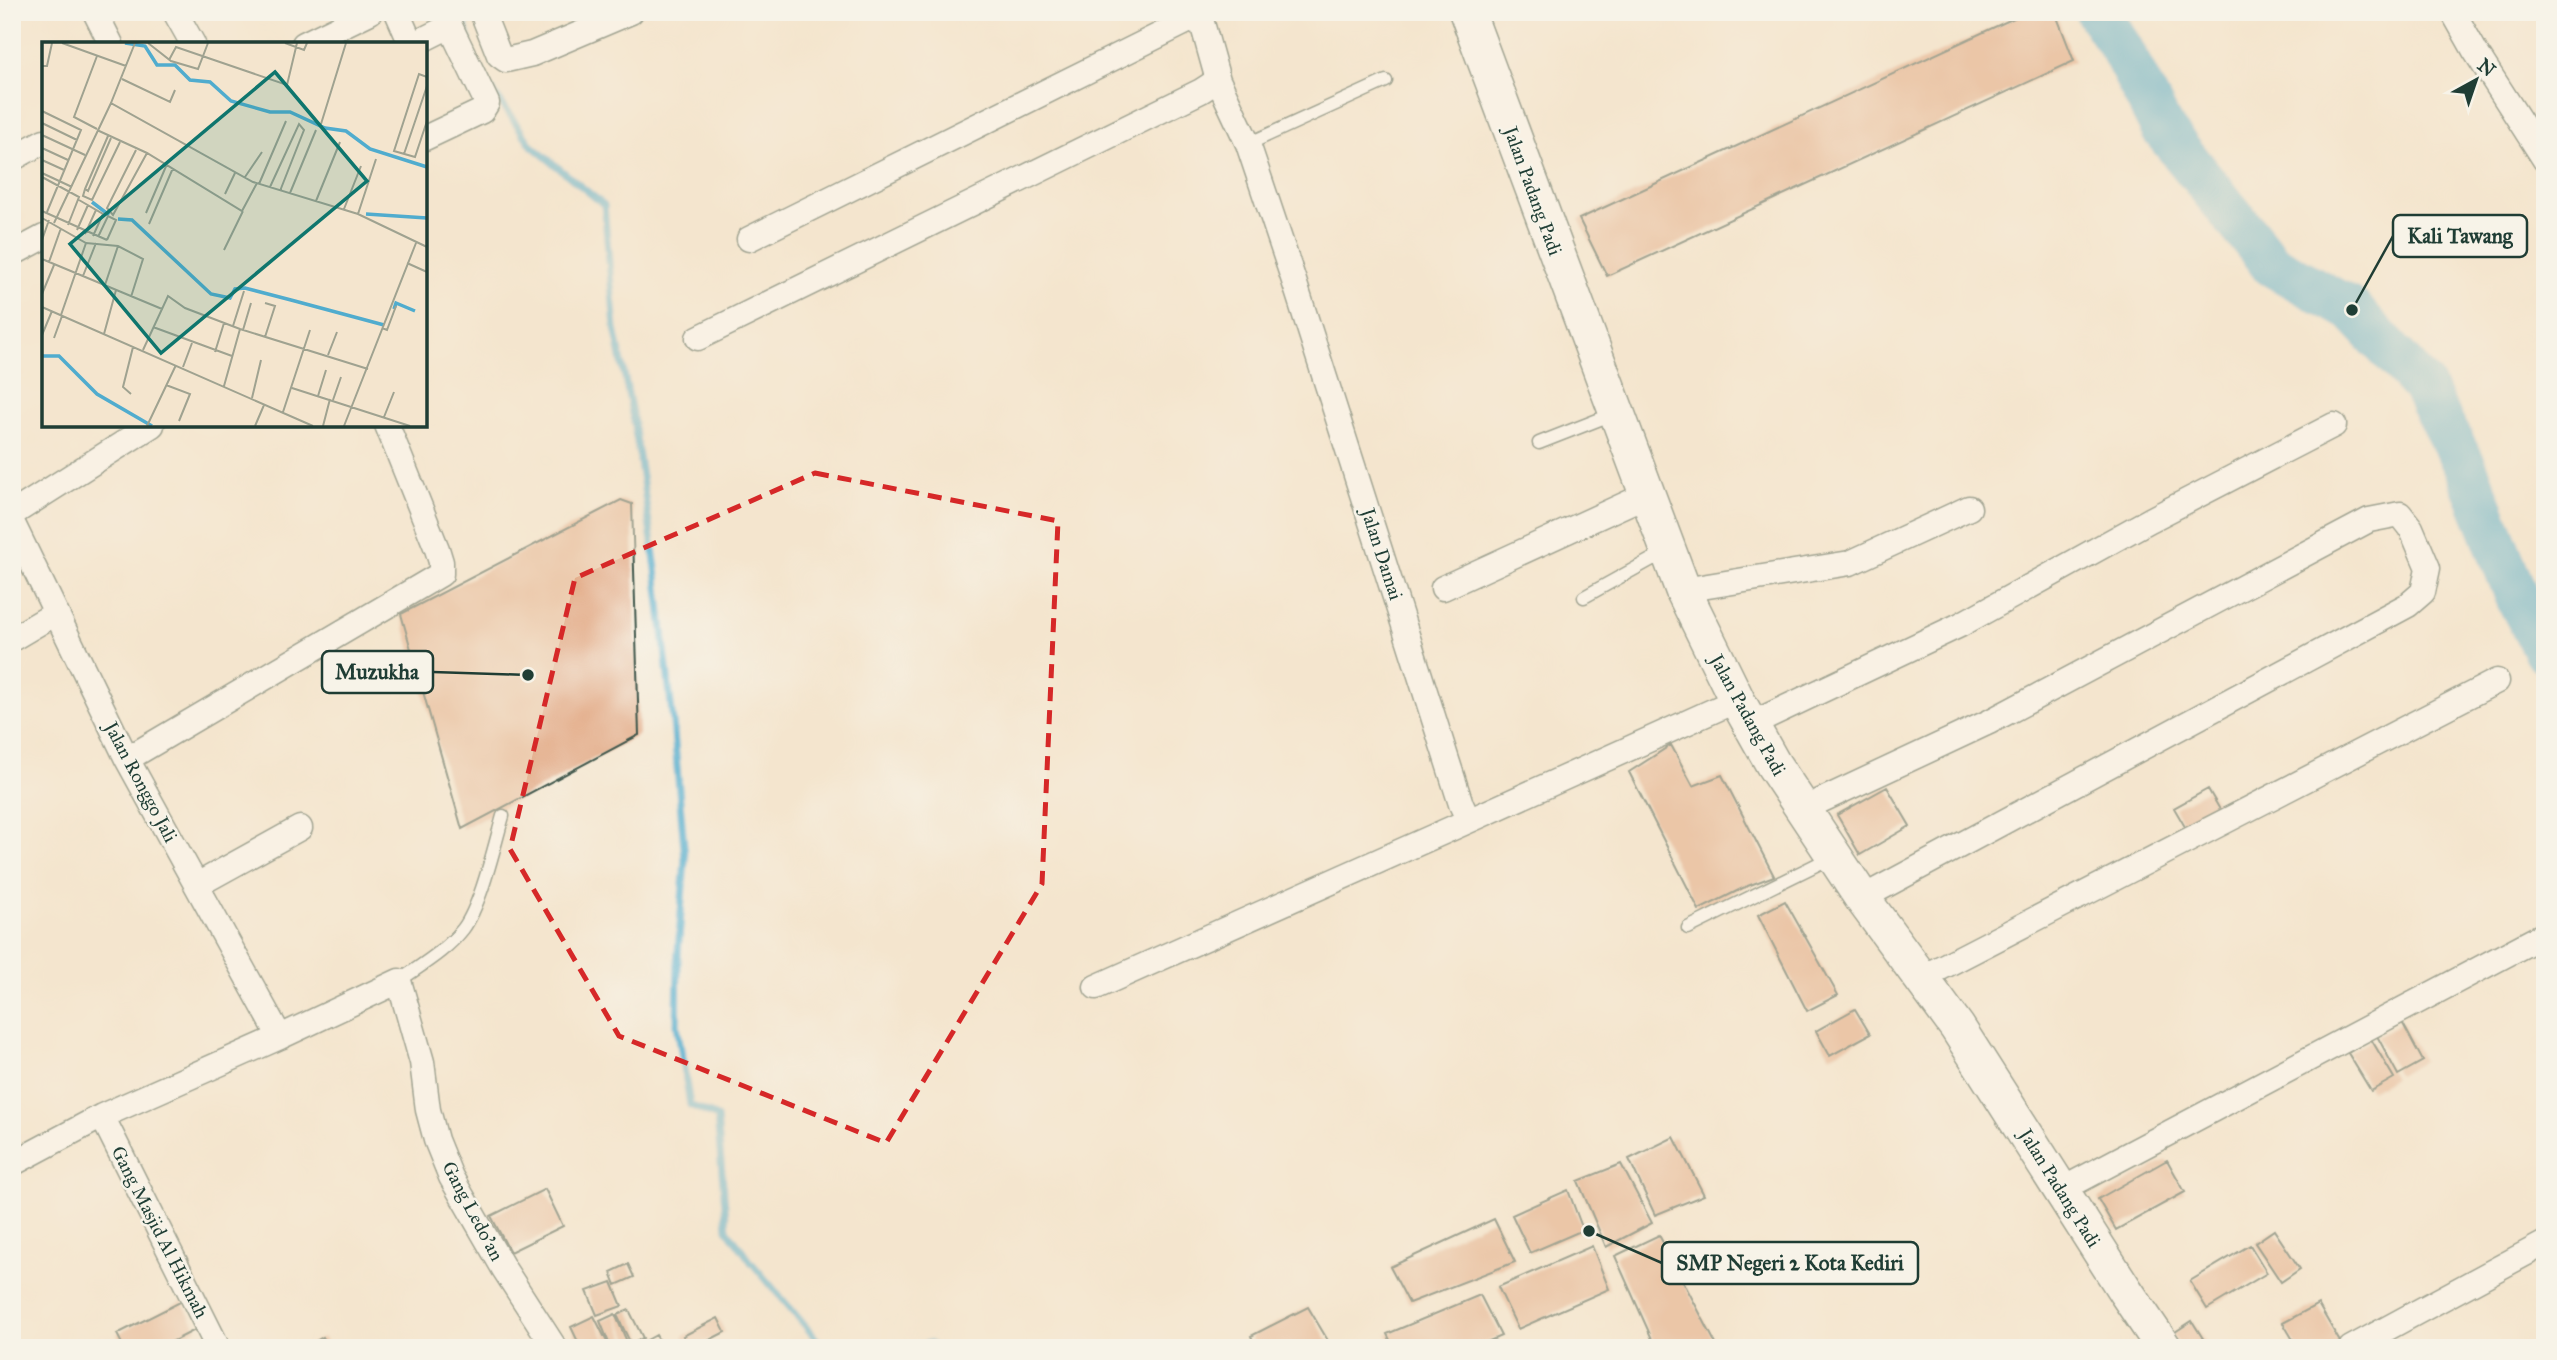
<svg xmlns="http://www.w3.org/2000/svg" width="2557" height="1360" font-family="'IM FELL Great Primer',serif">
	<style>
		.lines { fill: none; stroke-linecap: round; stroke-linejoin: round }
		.stream { stroke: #50acce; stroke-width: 7 }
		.river { stroke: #50acce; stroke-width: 44 }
		.building { fill: #e0a079 }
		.lane-casing { stroke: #3f564b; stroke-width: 15 }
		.street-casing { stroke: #3f564b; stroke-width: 27 }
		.secondary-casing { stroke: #3f564b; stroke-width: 38 }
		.lane { stroke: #fff; stroke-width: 12 }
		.street { stroke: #fff; stroke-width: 24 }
		.secondary { stroke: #fff; stroke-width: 35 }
		.marked { fill: none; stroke: #d62828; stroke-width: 5; stroke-dasharray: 14 9; stroke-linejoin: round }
		.labels { text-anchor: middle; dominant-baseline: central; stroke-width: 5; stroke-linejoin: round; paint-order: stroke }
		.street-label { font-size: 19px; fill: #1f3d34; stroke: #f7f3e8 }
		.inset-river { fill: none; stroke: #50acce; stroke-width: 3.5 }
		.inset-road { fill: none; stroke: #9fa290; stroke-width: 2 }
		.view { fill: #0f766e; fill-opacity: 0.15; stroke: #0f766e; stroke-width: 3.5 }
		.inset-edge { fill: none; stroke: #1f3d34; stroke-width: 3.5 }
		.leader { fill: none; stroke: #1f3d34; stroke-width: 2.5 }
		.callout-dot { fill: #1f3d34; stroke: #f7f3e8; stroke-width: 2.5 }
		.callout { fill: #f7f3e8; stroke: #1f3d34; stroke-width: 2.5 }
		.callout-label { font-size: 21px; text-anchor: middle; font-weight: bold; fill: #1f3d34 }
	</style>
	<rect width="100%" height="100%" fill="#f7f3e8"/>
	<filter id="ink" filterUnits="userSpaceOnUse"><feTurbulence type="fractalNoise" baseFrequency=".0143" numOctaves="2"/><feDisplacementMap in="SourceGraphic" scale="14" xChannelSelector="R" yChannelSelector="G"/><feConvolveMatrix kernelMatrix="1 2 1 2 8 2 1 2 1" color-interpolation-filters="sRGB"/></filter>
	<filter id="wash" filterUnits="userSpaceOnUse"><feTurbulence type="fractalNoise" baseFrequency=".00686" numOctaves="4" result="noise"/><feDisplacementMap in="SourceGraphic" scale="28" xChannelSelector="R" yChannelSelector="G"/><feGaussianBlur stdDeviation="1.57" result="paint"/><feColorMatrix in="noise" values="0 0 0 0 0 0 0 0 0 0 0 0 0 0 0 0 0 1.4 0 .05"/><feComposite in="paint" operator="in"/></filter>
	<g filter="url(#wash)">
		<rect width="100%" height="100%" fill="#f4e5ce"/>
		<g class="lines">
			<!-- stream -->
			<path class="stream" d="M465,12L466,30L469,39
				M493,91L532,146L604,205L615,328L634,423L656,569L674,732L685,859L678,953L677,1025L690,1105L717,1117L727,1229L751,1262L824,1348
				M915,1348L929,1343L935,1348"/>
			<!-- river -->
			<path class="river" d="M2097,12L2121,48L2162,128L2272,265L2352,310L2422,385L2466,468L2517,597L2545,651"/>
		</g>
		<g id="blocks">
			<!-- building -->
			<path class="building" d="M2027,12H2055L2074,61L1607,276L1579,219Z
				M621,500L632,504L639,735L462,829L401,614Z
				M1671,745L1693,786L1722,775L1774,876L1745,887L1699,910L1629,772Z
				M1887,787L1910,826L1860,855L1837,815Z
				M2208,789L2222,813L2188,832L2174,808Z
				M1785,901L1838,995L1807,1011L1758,915Z
				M1855,1009L1870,1034L1830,1056L1816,1031Z
				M2402,1022L2423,1061L2398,1075L2377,1036Z
				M2371,1039L2394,1078L2371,1091L2348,1053Z
				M1674,1137L1704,1195L1655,1215L1629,1159Z
				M2167,1160L2185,1192L2116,1230L2098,1199Z
				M1621,1164L1652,1223L1606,1247L1578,1181Z
				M545,1189L563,1226L510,1252L491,1216Z
				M1568,1190L1583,1230L1530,1253L1512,1215Z
				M1494,1219L1515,1262L1409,1303L1390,1267Z
				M2274,1230L2300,1269L2281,1282L2255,1243Z
				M1659,1235L1718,1348H1656L1615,1256Z
				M2250,1245L2267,1273L2207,1309L2190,1281Z
				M1592,1246L1609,1289L1518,1329L1498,1287Z
				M628,1264L634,1277L616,1285L611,1272Z
				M612,1282L622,1306L597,1315L587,1291Z
				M1480,1295L1501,1336L1473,1348H1394L1387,1334Z
				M182,1301L197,1329L160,1348H124L117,1334Z
				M2318,1304L2340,1342L2331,1348H2298L2283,1323Z
				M1308,1307L1330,1344L1324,1348H1256L1251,1336Z
				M629,1310L643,1338L631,1344L617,1315Z
				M615,1314L628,1344L620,1348H611L600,1321Z
				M594,1316L610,1348H581L571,1327Z
				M718,1318L725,1332L694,1348H689L683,1336Z
				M2192,1321L2209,1348H2181L2172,1334Z
				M656,1335L663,1348H640L638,1345Z
				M323,1337L329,1348H304Z"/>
		</g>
	</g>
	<g filter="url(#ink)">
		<use href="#blocks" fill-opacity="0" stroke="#3f564b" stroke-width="2"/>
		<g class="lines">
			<!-- lane casing -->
			<g class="lane-casing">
				<path id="lane" d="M1248,144L1386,81
					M1539,443L1613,414
					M1584,597L1665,552
					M1688,928L1832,857
					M399,981C421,965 446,951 463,929C481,905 494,847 503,816"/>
			</g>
			<!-- street casing -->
			<g class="street-casing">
				<path id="street" d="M95,12L111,44
					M175,12L193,44
					M397,12L411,44
					M482,12L499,55L506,60L532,54L631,12
					M1199,12L1218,80L1248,144L1294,281L1461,804L1466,815L1475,818L1737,700
					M2453,12L2475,51L2545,160
					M304,44L370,12
					M414,44L450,26L487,103L482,111L425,138
					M12,159L44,141
					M749,239L1200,15
					M12,254L44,237
					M698,338L1201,91L1218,80
					M12,514L152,425
					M12,522L127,759L280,1037
					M1443,588L1648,494
					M1683,590L1850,563L1969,508
					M12,639L56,613
					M1751,724L1960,625L2150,520L2334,425
					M127,759L441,574V562L437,549L387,425
					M1803,809L1989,722L2369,520L2400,514L2411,528L2428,568L2423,592L2408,605L1862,898
					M197,885L300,828
					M1921,978L2497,681
					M1096,987L1475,818
					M102,1116L218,1348
					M12,1164L102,1116L280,1037L399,981L422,1062L428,1110L436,1140L451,1177L504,1269L555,1348
					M2061,1190L2545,934
					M2351,1348L2545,1243"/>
			</g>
			<!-- secondary casing -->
			<g class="secondary-casing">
				<path id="secondary" d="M1467,12L1683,590L1737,700L1773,764L1803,809L1862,898L1957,1027L2126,1292L2164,1348"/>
			</g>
			<!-- lane -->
			<use href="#lane" class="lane"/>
			<!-- street -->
			<use href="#street" class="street"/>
			<!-- secondary -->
			<use href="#secondary" class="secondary"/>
		</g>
	</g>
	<!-- marked area -->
	<path d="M0 0H2557V1360H0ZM815,473L1058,521L1042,884L886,1143L619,1036L510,849L575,578Z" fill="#f4e5ce" fill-opacity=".55" fill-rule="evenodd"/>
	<path class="marked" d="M815,473L1058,521L1042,884L886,1143L619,1036L510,849L575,578Z"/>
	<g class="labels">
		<!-- street labels -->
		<g class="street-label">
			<text transform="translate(1533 191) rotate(70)">Jalan Padang Padi</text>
			<text transform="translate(1382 554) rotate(72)">Jalan Damai</text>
			<text transform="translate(1748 715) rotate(61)">Jalan Padang Padi</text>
			<text transform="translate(141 782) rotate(62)">Jalan Ronggo Jali</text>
			<text transform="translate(2060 1188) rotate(58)">Jalan Padang Padi</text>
			<text transform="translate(473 1211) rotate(62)">Gang Ledo'an</text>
			<text transform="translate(160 1232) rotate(63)">Gang Masjid Al Hikmah</text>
		</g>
	</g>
	<!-- overview -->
	<g transform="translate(42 42)">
		<rect width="385" height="385" fill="#f4e5ce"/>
		<path class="inset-river" d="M83,1L103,4L115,23H133L148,38L168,40L189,59L228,70H248L283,86L304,89L328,107L385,125M50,160L67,173M324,172L385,176M76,177L90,178L169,252L188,256L193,247L203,246L249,258M249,258L342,283M352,267L354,261L373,269M0,314H17L55,352L110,384"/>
		<path class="inset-road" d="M20,1L84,24M93,1L69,61L211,140L316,172L385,205M106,1L129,19L156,27L166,1M243,1L262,8L265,1M127,18L134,5L245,43L255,1M0,24H5L10,1M385,35L377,32L352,109L373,115L385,79M80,37L128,60L133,48M0,69L39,88L5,170M0,81L35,98M279,82L304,1M55,87L32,75L55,14M55,88L105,111L200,169L215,141M0,93L43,113M66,94L43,147L46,149L69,96M0,106L26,118M94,108L65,166L71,173L105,111M362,112L385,44M0,118L22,128M0,131L30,145M0,135L37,155L26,183M203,135L220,110M217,142L244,79M228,145L257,82L262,88L238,149M43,147L41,154L50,158L78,100M248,151L274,88M183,152L193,131M37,158L61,172L51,194M274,159L298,100M302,167L319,124M0,169L65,198M104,171L125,122M316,172L334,117M0,176L44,201L76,204L101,217L89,255M12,181L69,61M107,182L131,126M35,188L46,163M43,192L54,168M56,195L66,174L74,178L65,198M0,198L7,178M182,208L201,169M0,217L120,267M7,220L19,186M365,221L385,230M41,234L54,201M63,243L76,204M0,252L12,223M223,261L233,264L223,295M0,265L271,384M19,273L44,201M191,284L202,249M111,285L190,314M340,286L345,288L354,264M201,288L209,261M62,292L74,248M0,293L10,269M12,296L20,274M101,308L126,254L143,266L198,287L326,327M173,310L182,281M286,313L295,290M141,325L150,301M124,343L148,352L137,379M182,344L198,287M250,346L368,384M89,352L81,345L91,305M276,354L284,328M210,356L219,318M291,358L299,335M241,370L268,288M342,375L352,350M105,384L134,323M213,384L222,363M281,384L288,357M302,384L374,201"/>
		<path class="view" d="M233,30L325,139L119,311L28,202Z"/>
		<rect width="385" height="385" class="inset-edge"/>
	</g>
	<!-- callouts -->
	<path class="leader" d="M2352 310L2393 236M528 675L433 672M1589 1231L1662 1263"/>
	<g class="callout-dot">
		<circle cx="2352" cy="310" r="7"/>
		<circle cx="528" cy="675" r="7"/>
		<circle cx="1589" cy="1231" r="7"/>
	</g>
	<g class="callout">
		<rect x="2393" y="215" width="134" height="42" rx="7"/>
		<rect x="322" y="651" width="111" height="42" rx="7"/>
		<rect x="1662" y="1242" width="256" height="42" rx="7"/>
	</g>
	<g class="callout-label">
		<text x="2460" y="243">Kali Tawang</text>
		<text x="377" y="679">Muzukha</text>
		<text x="1790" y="1270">SMP Negeri 2 Kota Kediri</text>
	</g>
	<!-- margin -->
	<rect width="2557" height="1360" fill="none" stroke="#f7f3e8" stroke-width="42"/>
	<!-- north arrow -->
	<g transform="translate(2476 80) rotate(40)" stroke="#f7f3e8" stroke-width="5" paint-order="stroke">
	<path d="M0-5L12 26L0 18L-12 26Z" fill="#1f3d34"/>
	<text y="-10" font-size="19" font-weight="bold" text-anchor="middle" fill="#1f3d34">N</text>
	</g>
</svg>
